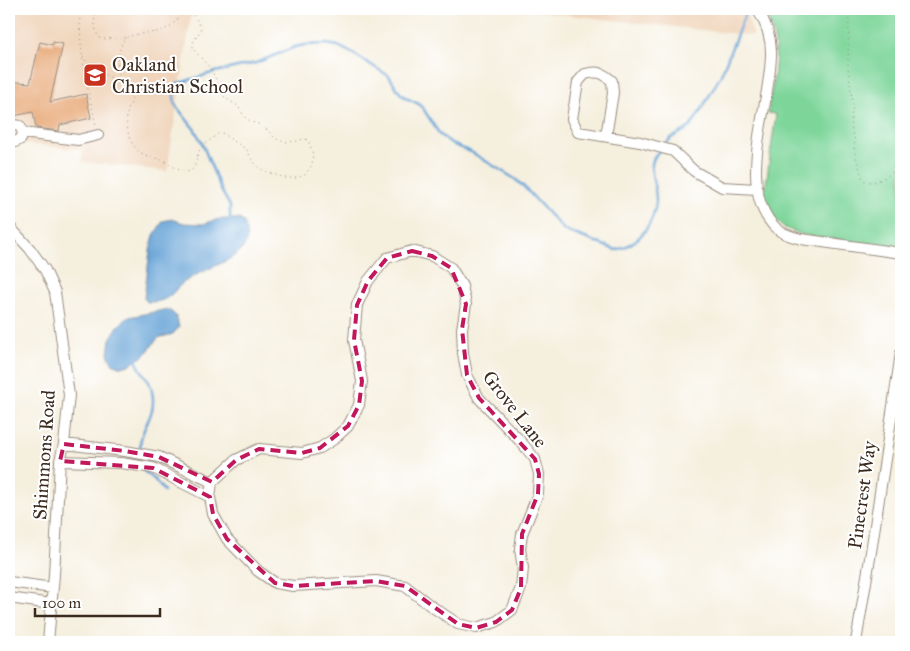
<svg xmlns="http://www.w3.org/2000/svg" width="910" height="651" font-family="'IM FELL Great Primer',serif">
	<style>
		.built { fill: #f0d5bc }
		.green { fill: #7dd59a; stroke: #5c805c }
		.water { fill: #65a2d6; stroke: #50667a }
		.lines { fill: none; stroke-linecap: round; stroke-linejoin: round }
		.stream { stroke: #65a2d6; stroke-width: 2.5 }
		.building { fill: #e6a26d }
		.minor-casing { stroke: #988c7e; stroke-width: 12 }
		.path { stroke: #988c7e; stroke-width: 1; stroke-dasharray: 1 4; stroke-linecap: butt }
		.minor { stroke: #fff; stroke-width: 10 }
		.marked { fill: none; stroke: #c2185b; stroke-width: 4; stroke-dasharray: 10 6; stroke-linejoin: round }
		.labels { text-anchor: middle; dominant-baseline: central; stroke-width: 4; stroke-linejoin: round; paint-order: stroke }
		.poi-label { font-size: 19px; fill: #3b2a1e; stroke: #fff; text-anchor: start }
		.street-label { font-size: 19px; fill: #3b2a1e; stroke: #fff }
	</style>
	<rect width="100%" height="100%" fill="#fff"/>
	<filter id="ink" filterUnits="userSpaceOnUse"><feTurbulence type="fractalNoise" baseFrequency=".02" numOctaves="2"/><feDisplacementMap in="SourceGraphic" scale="10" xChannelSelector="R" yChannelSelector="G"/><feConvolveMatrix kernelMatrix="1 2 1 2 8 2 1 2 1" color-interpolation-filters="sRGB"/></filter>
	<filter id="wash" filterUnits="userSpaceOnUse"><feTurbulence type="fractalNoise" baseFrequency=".0096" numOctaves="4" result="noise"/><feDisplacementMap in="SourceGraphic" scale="20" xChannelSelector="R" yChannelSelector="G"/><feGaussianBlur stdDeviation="1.12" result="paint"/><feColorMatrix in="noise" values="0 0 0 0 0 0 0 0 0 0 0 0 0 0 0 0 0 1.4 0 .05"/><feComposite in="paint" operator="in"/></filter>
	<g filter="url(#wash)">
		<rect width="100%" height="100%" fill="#f5efde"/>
		<!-- built -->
		<path class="built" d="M9,9H192L167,171L82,162L83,150L9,142Z
			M516,9H743L748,18L754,36Z"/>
		<!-- green -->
		<path class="green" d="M763,9H901V248L803,235L785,228L771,215L764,198L776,114L768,113C772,85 781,54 771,27C769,21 766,15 763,9Z"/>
		<!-- water -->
		<path class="water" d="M172,219L184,223L203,224L219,219H239L244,222C246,231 250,240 243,248C232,262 202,270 186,281C177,286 173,296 163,300C158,302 152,302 147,302L144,298L150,250L154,235L163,221Z
			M168,309L176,316L179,327L173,334L158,338L145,355L129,365L122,367L112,363L108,354L110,339L118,326L129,317Z"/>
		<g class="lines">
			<!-- stream -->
			<path class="stream" d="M665,145L671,138L684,131L690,127L700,112L721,75L747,9
				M230,222V206L221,190L202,143L195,130L176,106L174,98V90L177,84L215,72L256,63L295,47L304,45L327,44L338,46L352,53L389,76L400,93L406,98L419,104L424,110L440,135L454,145L471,152L515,179L525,188L564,230L616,250C629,247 637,241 645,231C651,222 655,214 656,202C657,184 644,166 659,151
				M136,359C138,368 145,374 149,382C153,390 154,402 152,410C149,423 137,437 141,451
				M143,469L145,472L154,479L164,491"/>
		</g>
		<g id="blocks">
			<!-- building -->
			<path class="building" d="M40,42L53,45V42L63,44L50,102L86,94L91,118L60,125L59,131L36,128L33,112L9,117V81L30,83Z"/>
		</g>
	</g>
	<g filter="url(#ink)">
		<use href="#blocks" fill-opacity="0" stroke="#988c7e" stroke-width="1"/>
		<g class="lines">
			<!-- minor casing -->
			<g class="minor-casing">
				<path id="minor" d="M757,9C765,21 771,37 771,52C772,103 733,189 777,229C783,234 793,237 801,239L901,253
					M9,124L20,126L23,133
					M23,133L78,140L98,135
					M606,136L613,93L612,81C602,72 598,71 585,74L578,82L572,119L578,132L640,142L673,151L694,171L722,187L757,189
					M9,141L15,142L21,139L23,133
					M9,226L30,249L45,270L55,292L69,395L64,444L60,461L54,575L48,642
					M412,251L432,256L451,268L462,286L466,304L462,329L463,353L467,375L479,398L522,443L535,459L539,474L538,494L522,534L520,549L523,568L521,588L512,610L496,622L476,628L458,624L431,606L405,586L376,581L293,586L275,583L258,571L227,539L213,514L210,497L212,482L236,460L259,449L302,453L320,448L334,439L348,426L359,405L362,381L354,340L357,305L368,281L387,258Z
					M64,444L125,451L159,457L212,482
					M60,461L121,463L153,468L210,497
					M9,582L53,588
					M9,598L51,604
					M856,642L871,552L901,353"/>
			</g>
			<!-- path -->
			<path class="path" d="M80,9C79,38 83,66 89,94C91,104 94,114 96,125
				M95,9C94,18 94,30 99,38L105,39L125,38
				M849,9L848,68L853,107L851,119L852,132L855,140L854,150L863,180C877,187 889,173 901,168
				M185,10C193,12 198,21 201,29L193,43V49L211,69L225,98L238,106L244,116L251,122L262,125L276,139L284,142L298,141L303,139H305L308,140L313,154L312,165L305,175L296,178H285L264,171L256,165L251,158L247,150L222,133H219C213,139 204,143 199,151C196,156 197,168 190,171C182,174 173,166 166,162C158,158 148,157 141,153C130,146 125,127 127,114C128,107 134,100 132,93C131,87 125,85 122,82C114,73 118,51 123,41C128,31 157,35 166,29C174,25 179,17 185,10Z
				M83,56L88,65L93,69L122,83"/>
			<!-- minor -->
			<use href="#minor" class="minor"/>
		</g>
	</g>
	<!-- marked area -->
	<path class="marked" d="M412,251L432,256L451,268L466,304L462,329L467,375L479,398L535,459L539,474L538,494L522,534L521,588L512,610L496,622L476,628L458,624L405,586L376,581L293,586L275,583L227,539L213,514L210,497L153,468L60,461L64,444L125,451L159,457L212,482L236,460L259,449L302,453L320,448L348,426L359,405L362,381L354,340L357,305L368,281L387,258Z"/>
	<!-- icons -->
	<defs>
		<g id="school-square" transform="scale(1.25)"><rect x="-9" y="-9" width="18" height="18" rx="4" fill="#c8321e" stroke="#fff"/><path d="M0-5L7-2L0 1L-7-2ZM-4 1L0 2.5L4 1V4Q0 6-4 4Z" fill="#fff"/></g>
	</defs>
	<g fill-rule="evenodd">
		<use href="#school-square" x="95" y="75"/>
	</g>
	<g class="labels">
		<!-- poi labels -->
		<g class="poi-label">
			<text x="112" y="64">Oakland<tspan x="112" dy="22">Christian School</tspan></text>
		</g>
		<!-- street labels -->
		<g class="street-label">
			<text transform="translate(515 409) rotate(52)">Grove Lane</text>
			<text transform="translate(44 455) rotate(-86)">Shimmons Road</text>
			<text transform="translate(862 495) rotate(-82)">Pinecrest Way</text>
		</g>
	</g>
	<!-- margin -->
	<rect width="910" height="651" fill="none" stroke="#fff" stroke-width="30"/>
	<!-- scale -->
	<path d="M35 608v8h125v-8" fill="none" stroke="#3b2a1e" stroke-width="2.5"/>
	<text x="42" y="608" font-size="15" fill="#3b2a1e" stroke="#ffffff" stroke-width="4" paint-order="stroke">100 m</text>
</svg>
